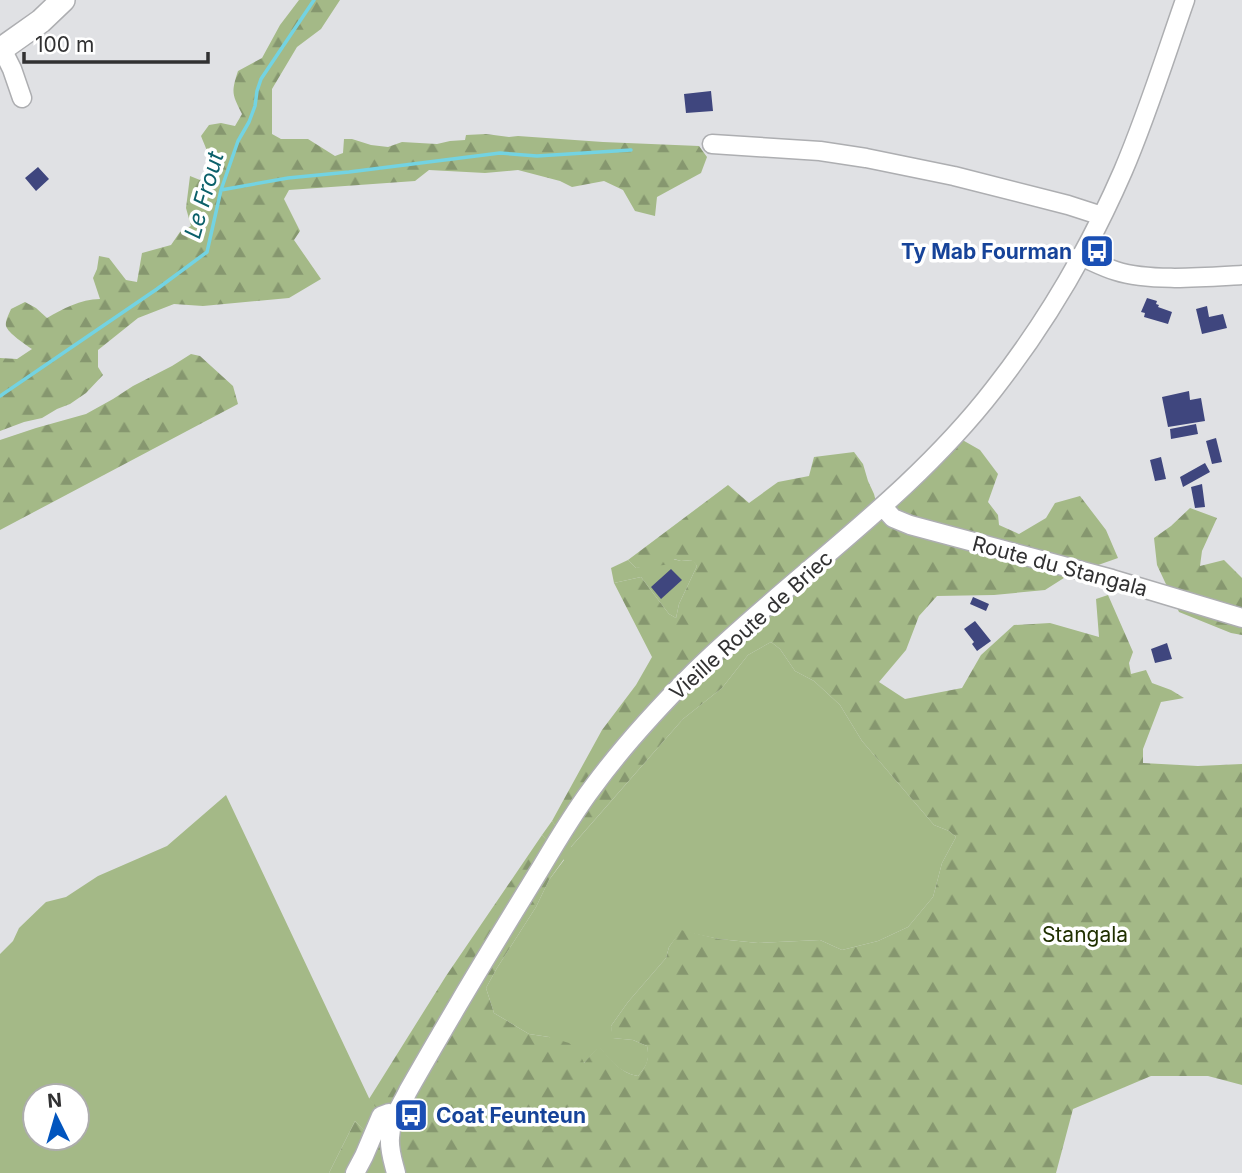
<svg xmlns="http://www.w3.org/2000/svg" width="1242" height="1173" font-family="Inter,sans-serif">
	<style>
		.grass { fill: #a4b987; fill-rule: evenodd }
		.forest { fill: url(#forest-firs) }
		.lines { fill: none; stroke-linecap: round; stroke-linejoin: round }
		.stream { stroke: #73d3e2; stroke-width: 3.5 }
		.building { fill: #3f467e }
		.minor-casing { stroke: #adaeb1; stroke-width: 21 }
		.major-casing { stroke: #adaeb1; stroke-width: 26 }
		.minor { stroke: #fff; stroke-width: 18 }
		.major { stroke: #fff; stroke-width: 23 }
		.labels { text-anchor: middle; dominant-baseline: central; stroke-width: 7; stroke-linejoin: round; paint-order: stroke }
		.transit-label { font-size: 21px; font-weight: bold; fill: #164399; stroke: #fff; text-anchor: end }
		.street-label { font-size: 21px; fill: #313132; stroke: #fff }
		.park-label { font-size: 21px; fill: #203000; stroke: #fff }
		.water-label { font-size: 23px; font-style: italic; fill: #0b606a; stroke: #fff }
	</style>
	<defs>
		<pattern id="forest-firs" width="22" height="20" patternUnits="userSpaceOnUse" patternTransform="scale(1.75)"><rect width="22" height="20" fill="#a4b987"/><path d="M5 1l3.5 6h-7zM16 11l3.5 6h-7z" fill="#86976f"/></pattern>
	</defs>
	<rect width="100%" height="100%" fill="#e0e1e4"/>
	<!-- grass -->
	<path class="grass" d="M673,559L681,561L693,560L697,566L679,604L676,618L669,614L641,577L614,583L611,568L628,560L636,568Z
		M771,642L780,649L795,671L814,681L840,705L862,741L934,825L949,831L956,837L942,863L933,897L908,927L878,941L842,950L820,940L758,943L719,939L681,931L669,947L666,958L628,1002L611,1026L613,1038L633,1040L647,1046C650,1059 647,1066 638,1076C620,1073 610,1060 599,1047L584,1063L549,1037L529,1034L494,1013L486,988L497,968L536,907L549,880L564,860L542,835L552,821L571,847L683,719L722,688L748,655Z
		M226,795L369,1098L387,1121L382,1149L355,1121L329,1173H0V954L13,941L19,928L46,902L66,897L98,876L167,846ZM35,1096H77V1138H35Z"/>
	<!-- forest -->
	<path class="forest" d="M299,0H340L321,29L297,47L272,89V134L281,139H308L335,156L343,153L344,139H352L371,145L388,147L402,142L437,144L450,141L465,140L466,135L486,134L509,137L518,136L603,142L699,146L707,157L701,173L657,197L655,216L635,211L623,190L604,181L572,187L560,181L518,170L485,173L429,170L415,181L289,190L284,199L300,231L294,240L321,279L289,298L203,306L174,304L138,318L98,350V367L103,375L86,393L70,404L57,409L42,418L24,422L0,431V358L17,359L32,349C26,345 8,333 6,326C5,321 9,314 11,309L25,302L36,308L47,318C63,309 80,299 100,299L93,278L97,269L99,256L109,258L126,280L137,282L142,253L171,245L180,232L191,226L186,208L190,176L200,180C214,162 209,156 201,136L209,125L221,123L235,126L242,114C232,94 231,93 238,71L262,58L280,25Z
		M191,354L200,356L233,386L238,404L0,530V440L36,428L86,414L113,399L133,386L172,366Z
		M959,438L980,450L998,474L988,502L998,515L999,525L1019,534L1046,518L1055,503L1080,496L1106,530L1118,558L1067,576L1045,590L994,595L937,596L919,616L906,650L879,682L905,699L962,688L981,655L1014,625L1050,623L1099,637L1096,599L1108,595L1133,652L1129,663L1131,674L1146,670L1152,683L1171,690L1184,698L1161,702L1143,749V763L1198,766L1242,764V1085L1208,1076H1151L1073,1109L1056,1173H329L355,1121L382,1148L387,1121L369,1099L446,976L542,835L564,859L549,880L536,907L497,968L486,988L494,1013L529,1034L549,1037L569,1043L579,1052L584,1063L599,1046C610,1059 620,1073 638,1076C646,1067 650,1059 647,1046L633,1040L612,1038L611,1026L628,1002L666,958L669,947L681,930L719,939L758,943L820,940L842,950L878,941L908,927L933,897L942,863L956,837L949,831L934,825L862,741L840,705L814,681L795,671L780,649L771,642L748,655L722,688L683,719L570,848L552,821L602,730L636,685L652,657L614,583L641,577L669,614L676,618L679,604L697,566L692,560L681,561L674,559L673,564L636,568L628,560L728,485L749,503L778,482L809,476L814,457L854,452L863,464L868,481L874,494L880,517Z
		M1190,508L1217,518L1202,551L1200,566L1224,560L1242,578V635L1231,633L1179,612L1157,565L1154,538L1171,526Z"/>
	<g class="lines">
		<!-- stream -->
		<path class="stream" d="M221,190L288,178L349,172L500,153L537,156L631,150
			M0,396L157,289L207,252L221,190L238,141L249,122L255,106L257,91L261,79L314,0"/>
	</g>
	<!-- building -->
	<path class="building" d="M711,91L713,111L686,113L684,94Z
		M38,167L49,179L36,191L25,178Z
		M1147,298L1157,301L1156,304L1159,305L1158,307L1172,312L1168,324L1144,317L1145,313L1141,312Z
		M1207,306L1209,317L1223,314L1227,328L1202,334L1196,309Z
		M1189,391L1190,400L1201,398L1205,421L1168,427L1162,397Z
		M1196,424L1198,434L1171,439L1170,429Z
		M1216,438L1222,462L1212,464L1206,441Z
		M1161,457L1166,479L1155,481L1150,460Z
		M1205,463L1210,472L1183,487L1180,477Z
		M1202,484L1205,507L1195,508L1191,487Z
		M671,569L682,580L661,599L651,587Z
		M973,597L989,604L986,611L970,604Z
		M975,621L991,641L977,651L972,644L974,642L964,629Z
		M1167,643L1172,659L1155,663L1151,649Z"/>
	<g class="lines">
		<!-- minor casing -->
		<g class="minor-casing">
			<path id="minor" d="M0,45L12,69L22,98
				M712,144L820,151L866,158L954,176L1068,205L1102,216
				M1080,256C1092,261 1103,267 1116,271C1150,282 1206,277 1242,275
				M883,507L893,518L910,525L1112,579L1242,618
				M355,1173L364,1156L381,1116L389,1113L395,1117
				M396,1173C393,1161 389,1150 390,1138C390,1120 401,1106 408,1091C425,1061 442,1032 459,1003C486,957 514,912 542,866C558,839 574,812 593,787C623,746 658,708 694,672C792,576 909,499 994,389C1045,324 1090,247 1123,171C1147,115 1165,57 1185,0"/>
		</g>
		<!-- major casing -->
		<g class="major-casing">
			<path id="major" d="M0,50L41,21L63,0"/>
		</g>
		<!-- minor -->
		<use href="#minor" class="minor"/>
		<!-- major -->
		<use href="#major" class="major"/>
	</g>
	<!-- icons -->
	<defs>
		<g id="bus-square" transform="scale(1.75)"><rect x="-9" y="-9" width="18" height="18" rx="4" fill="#1a4fb4" stroke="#fff"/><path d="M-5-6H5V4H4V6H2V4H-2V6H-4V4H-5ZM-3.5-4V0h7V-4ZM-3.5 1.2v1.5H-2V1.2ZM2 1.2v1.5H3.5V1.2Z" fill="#fff"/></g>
	</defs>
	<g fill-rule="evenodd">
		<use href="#bus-square" x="1097" y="251"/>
		<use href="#bus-square" x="411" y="1115"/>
	</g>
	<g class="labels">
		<!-- transit labels -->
		<g class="transit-label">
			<text x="1072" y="251">Ty Mab Fourman</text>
			<text x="436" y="1115" text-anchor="start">Coat Feunteun</text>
		</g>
		<!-- street labels -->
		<g class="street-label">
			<text transform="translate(1060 566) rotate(15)">Route du Stangala</text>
			<text transform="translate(751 625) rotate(-42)">Vieille Route de Briec</text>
		</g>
		<!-- park labels -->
		<g class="park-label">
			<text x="1085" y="934">Stangala</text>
		</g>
		<!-- water labels -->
		<g class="water-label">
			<text transform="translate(204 195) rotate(-74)">Le Frout</text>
		</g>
	</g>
	<!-- north arrow -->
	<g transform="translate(56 1117) rotate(355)"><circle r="33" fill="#ffffff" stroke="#adadad" stroke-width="2"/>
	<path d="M0-5L12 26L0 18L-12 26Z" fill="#0255be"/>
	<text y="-10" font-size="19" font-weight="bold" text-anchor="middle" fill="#313132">N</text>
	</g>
	<!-- scale -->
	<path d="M24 52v10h184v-10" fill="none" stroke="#313132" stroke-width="3.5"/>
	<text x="35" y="52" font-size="21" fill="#313132" stroke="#ffffff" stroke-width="5" paint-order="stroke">100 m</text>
</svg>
